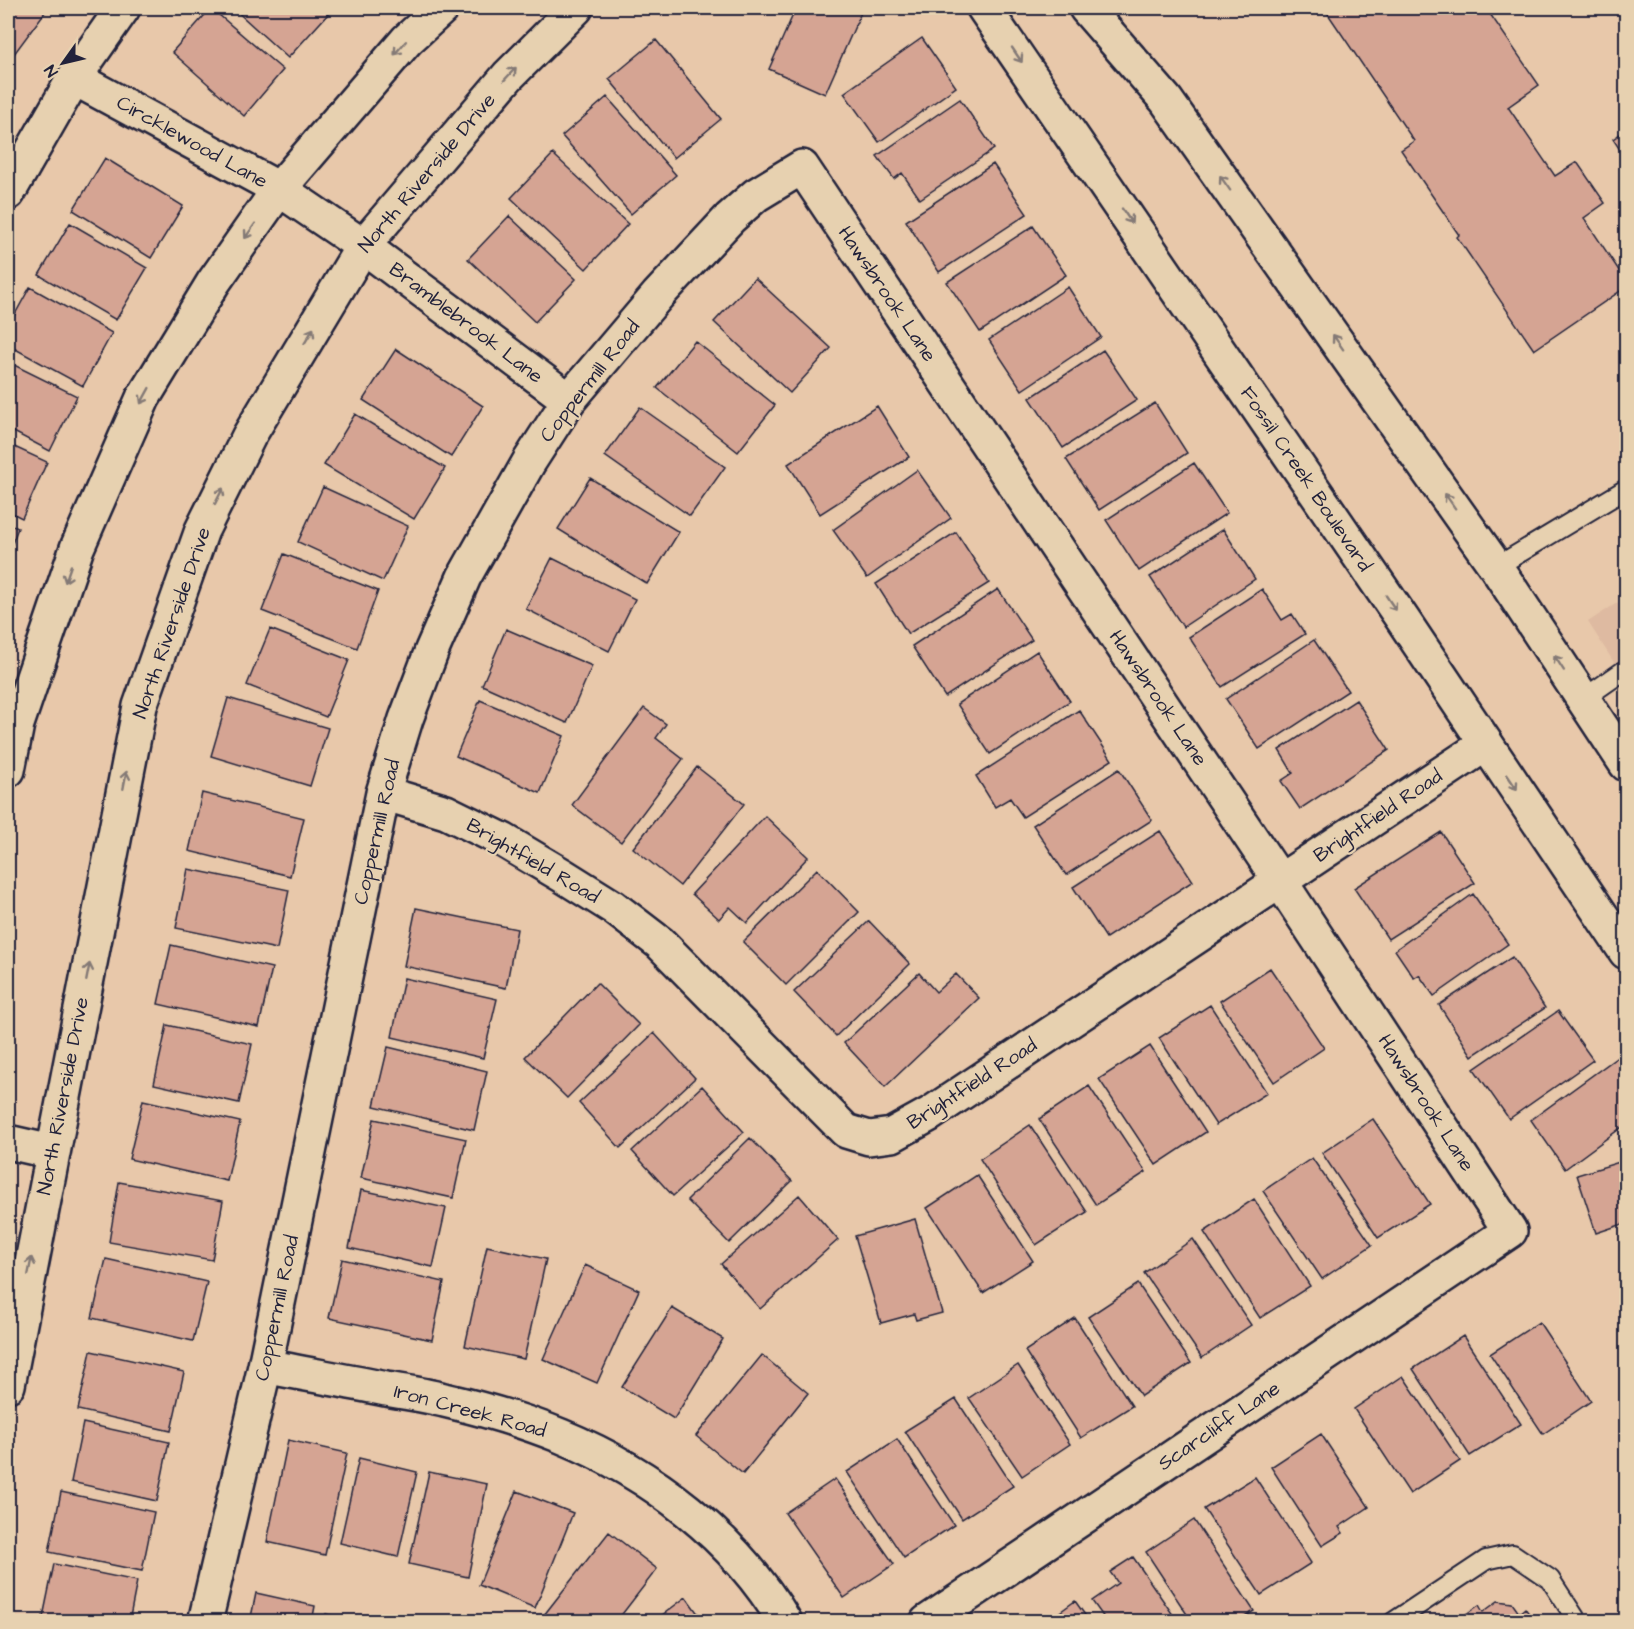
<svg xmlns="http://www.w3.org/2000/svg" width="1634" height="1629" font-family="'Architects Daughter',sans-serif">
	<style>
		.built { fill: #debaa1 }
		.building { fill: #d5a493; stroke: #22223b; stroke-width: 1.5 }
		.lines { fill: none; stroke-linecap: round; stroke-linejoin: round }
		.lane-casing { stroke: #22223b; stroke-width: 22 }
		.street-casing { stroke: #22223b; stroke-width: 38 }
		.secondary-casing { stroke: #22223b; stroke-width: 38 }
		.lane { stroke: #e7d1b0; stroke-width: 18 }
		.street { stroke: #e7d1b0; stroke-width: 33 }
		.secondary { stroke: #e7d1b0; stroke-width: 33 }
		.oneway { stroke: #847a76 }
		.labels { text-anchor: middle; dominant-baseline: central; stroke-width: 4.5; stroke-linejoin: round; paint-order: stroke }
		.street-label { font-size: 20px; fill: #22223b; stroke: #e7d1b0 }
	</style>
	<rect width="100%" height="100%" fill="#e8c8aa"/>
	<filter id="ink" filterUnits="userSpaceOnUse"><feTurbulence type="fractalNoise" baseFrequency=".0167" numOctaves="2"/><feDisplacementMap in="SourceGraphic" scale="12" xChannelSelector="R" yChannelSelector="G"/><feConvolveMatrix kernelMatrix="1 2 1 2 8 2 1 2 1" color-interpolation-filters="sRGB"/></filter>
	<g filter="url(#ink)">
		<!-- built -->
		<path class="built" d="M1626,597V681L1588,622Z"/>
		<!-- building -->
		<path class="building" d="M8,8H48L14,54L8,49Z
			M211,8L283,70L244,116L172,52Z
			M233,8H323L329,13L288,58Z
			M796,8H863L825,94L769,69Z
			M1324,8H1486L1539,85L1508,107L1555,176L1577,162L1605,203L1584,218L1626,281V287L1534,350L1457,237L1459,235L1401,150L1414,141Z
			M922,38L956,87L879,142L844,93Z
			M656,40L721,119L674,158L609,79Z
			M607,97L676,175L631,214L562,136Z
			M960,99L994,149L920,199L902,173L894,179L877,156Z
			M1626,130V159L1613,139Z
			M553,154L628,224L586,269L511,198Z
			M105,158L183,206L151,258L73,210Z
			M993,164L1027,214L939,272L906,221Z
			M509,216L576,279L535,322L468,259Z
			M70,223L147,268L116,320L39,275Z
			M1033,226L1066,275L980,332L947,282Z
			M755,278L831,348L790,393L714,322Z
			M30,287L112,333L83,386L8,345V327Z
			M1068,287L1101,337L1022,390L989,340Z
			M695,341L775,405L738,452L657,388Z
			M396,349L483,406L451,457L363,400Z
			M1103,350L1137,400L1063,448L1030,398Z
			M8,362L77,396L50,451L8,429Z
			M1155,403L1187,453L1099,510L1066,459Z
			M877,406L909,457L820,514L788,464Z
			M640,407L725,467L690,516L605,456Z
			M355,414L445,468L414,519L324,465Z
			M8,444L47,462L22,518L8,511Z
			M1194,463L1227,513L1139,571L1106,520Z
			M917,470L951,518L867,578L833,530Z
			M590,478L679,532L647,584L558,529Z
			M323,487L408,526L383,581L298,542Z
			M8,524L18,528L8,554Z
			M1223,529L1255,579L1183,627L1150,577Z
			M956,532L989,583L908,634L876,584Z
			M284,554L378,591L357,648L262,611Z
			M552,558L635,599L609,651L526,609Z
			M998,589L1032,640L945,697L912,646Z
			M1262,589L1282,620L1292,614L1305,634L1222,687L1189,637Z
			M270,629L349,660L326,717L247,685Z
			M506,629L592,666L567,723L482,685Z
			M1314,640L1348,691L1259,749L1226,699Z
			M1037,651L1070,701L990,754L957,704Z
			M228,698L328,728L310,786L211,756Z
			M480,700L564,736L540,793L456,756Z
			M1356,700L1389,750L1300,809L1281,781L1293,773L1279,750Z
			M644,708L666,724L656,738L683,759L621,842L572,805Z
			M1079,710L1112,760L1023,817L1010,798L995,807L976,776Z
			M697,767L744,804L680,886L633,848Z
			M1119,769L1152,820L1066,875L1033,825Z
			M202,793L304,818L290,876L189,851Z
			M765,816L808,857L747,923L730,907L719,919L692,894Z
			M1160,831L1193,881L1106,938L1073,887Z
			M1441,832L1475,883L1388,939L1354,888Z
			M188,869L289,890L277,949L176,928Z
			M817,869L859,912L786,985L743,942Z
			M1473,894L1508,944L1434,996L1419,975L1414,978L1395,950Z
			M416,908L517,929L506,988L404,966Z
			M869,921L910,964L836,1036L794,992Z
			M171,945L272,968L259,1027L158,1004Z
			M1512,957L1545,1008L1472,1056L1439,1005Z
			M1270,968L1324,1048L1274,1082L1220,1001Z
			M919,973L936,992L956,974L979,998L885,1087L844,1043Z
			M404,978L497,999L483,1058L392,1037Z
			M597,983L639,1025L567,1098L525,1057Z
			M1210,1005L1267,1093L1216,1125L1159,1038Z
			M1558,1011L1593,1060L1509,1119L1474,1069Z
			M167,1025L252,1044L239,1103L154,1084Z
			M654,1033L695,1078L620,1148L579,1103Z
			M1150,1046L1206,1132L1156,1165L1099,1079Z
			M388,1047L487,1071L474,1130L374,1106Z
			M1626,1051V1124L1565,1169L1531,1120Z
			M702,1086L744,1132L673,1196L632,1151Z
			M1089,1086L1146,1172L1096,1205L1039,1119Z
			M143,1100L240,1122L227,1181L129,1159Z
			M374,1119L466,1139L453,1198L361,1178Z
			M1373,1119L1430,1204L1378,1238L1322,1153Z
			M1030,1125L1087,1212L1036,1245L980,1159Z
			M750,1138L792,1181L729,1243L687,1200Z
			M1312,1158L1372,1245L1322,1279L1263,1191Z
			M1626,1160V1223L1596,1233L1577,1175Z
			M977,1175L1033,1261L983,1293L927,1208Z
			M119,1182L223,1201L212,1260L109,1242Z
			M361,1190L446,1208L433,1267L349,1248Z
			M799,1195L838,1240L760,1309L721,1264Z
			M1254,1199L1310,1286L1260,1318L1204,1232Z
			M915,1219L942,1313L916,1320L914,1314L881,1323L855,1236Z
			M1193,1239L1251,1325L1202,1358L1144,1273Z
			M487,1246L546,1259L524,1359L465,1346Z
			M106,1259L207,1282L193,1341L92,1318Z
			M342,1259L444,1282L432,1340L329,1318Z
			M585,1265L639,1290L597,1383L543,1359Z
			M1138,1284L1191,1363L1141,1396L1088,1317Z
			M672,1308L723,1339L674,1419L622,1387Z
			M1075,1318L1132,1406L1081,1438L1025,1351Z
			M1539,1322L1591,1401L1543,1434L1490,1354Z
			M1463,1336L1521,1424L1470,1456L1413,1369Z
			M91,1351L184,1372L171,1431L78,1410Z
			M762,1355L808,1393L743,1474L696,1436Z
			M1018,1365L1070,1444L1022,1476L969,1398Z
			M1403,1376L1460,1461L1410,1494L1354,1409Z
			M956,1399L1013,1486L962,1519L905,1431Z
			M83,1423L169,1442L157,1501L71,1482Z
			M1321,1434L1369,1507L1339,1527L1343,1533L1322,1546L1271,1467Z
			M897,1439L954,1525L904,1558L847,1472Z
			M288,1440L347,1453L325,1555L267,1542Z
			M359,1458L417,1472L398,1557L340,1543Z
			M429,1472L487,1484L468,1577L409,1564Z
			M1255,1477L1311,1563L1261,1595L1204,1509Z
			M835,1479L894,1564L844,1598L785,1513Z
			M517,1491L573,1513L535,1608L479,1585Z
			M61,1492L154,1512L142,1571L49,1552Z
			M1194,1520L1254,1611L1237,1622H1192L1146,1552Z
			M609,1532L657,1569L616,1622H552L544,1615Z
			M1133,1557L1178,1622H1107L1092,1601L1118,1583L1110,1572Z
			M54,1564L137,1581L129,1622H42Z
			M256,1593L315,1606L312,1622H250Z
			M686,1597L704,1622H653Z
			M1075,1601L1090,1622H1046Z
			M1498,1601L1512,1603L1519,1613L1525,1608L1535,1622H1465L1462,1617L1479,1605L1483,1612Z
			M326,1614L359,1622H324Z"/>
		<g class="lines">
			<!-- lane casing -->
			<g class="lane-casing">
				<path id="lane" d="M1496,567L1626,489
					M1583,699L1626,669
					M1393,1622L1486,1560L1513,1554L1550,1579L1578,1622"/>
			</g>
			<!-- street casing -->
			<g class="street-casing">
				<path id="street" d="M74,78L279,189
					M8,193L74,78L123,8
					M363,246L569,400
					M383,793L446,812L503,840L562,875L613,907L660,943L846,1131L869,1138L892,1135L930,1114L1486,744
					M265,1366C306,1374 346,1381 386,1389C405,1392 425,1395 444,1400C483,1409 524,1421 561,1436C651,1473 735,1537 785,1622
					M205,1622L265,1366L383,793L406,719L432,650L464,577L529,462L569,400L658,295L730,218L756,195L802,167L1280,881L1510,1231L927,1622"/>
			</g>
			<!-- secondary casing -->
			<g class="secondary-casing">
				<path id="secondary" d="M984,8L1403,620L1626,952
					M1086,8L1166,100L1496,567L1626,764
					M279,189L363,246
					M8,770L17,724L77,548L143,398L213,283L279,189L407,40L442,8
					M8,1142L52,1152
					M8,1385L140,706L202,530L249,436L363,246L508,76L576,8"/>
			</g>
			<!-- lane -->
			<use href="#lane" class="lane"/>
			<!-- street -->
			<use href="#street" class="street"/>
			<!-- secondary -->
			<use href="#secondary" class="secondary"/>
		</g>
		<!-- one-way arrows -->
		<defs><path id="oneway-shaft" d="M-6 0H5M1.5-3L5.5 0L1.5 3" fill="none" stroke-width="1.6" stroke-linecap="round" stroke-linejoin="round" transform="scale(1.5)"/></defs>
		<g class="oneway">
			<use href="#oneway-shaft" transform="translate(400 48) rotate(131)"/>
			<use href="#oneway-shaft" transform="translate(1017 55) rotate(56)"/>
			<use href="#oneway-shaft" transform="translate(510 74) rotate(-47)"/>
			<use href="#oneway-shaft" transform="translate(1225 183) rotate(-125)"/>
			<use href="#oneway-shaft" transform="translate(1127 216) rotate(56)"/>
			<use href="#oneway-shaft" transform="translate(250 231) rotate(125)"/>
			<use href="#oneway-shaft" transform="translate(309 336) rotate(-59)"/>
			<use href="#oneway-shaft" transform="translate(1338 342) rotate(-125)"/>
			<use href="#oneway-shaft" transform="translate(145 396) rotate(119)"/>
			<use href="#oneway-shaft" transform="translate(219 496) rotate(-63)"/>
			<use href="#oneway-shaft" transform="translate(1450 501) rotate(-125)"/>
			<use href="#oneway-shaft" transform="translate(68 574) rotate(109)"/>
			<use href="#oneway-shaft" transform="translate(1391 603) rotate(56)"/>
			<use href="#oneway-shaft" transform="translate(1559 663) rotate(-123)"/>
			<use href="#oneway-shaft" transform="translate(125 780) rotate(-79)"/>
			<use href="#oneway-shaft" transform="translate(1512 782) rotate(56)"/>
			<use href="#oneway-shaft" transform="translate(88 972) rotate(-79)"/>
			<use href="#oneway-shaft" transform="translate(30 1266) rotate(-79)"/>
		</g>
	</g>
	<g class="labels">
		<!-- street labels -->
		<g class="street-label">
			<text transform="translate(192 142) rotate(29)">Circklewood Lane</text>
			<text transform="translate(427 173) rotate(-50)">North Riverside Drive</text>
			<text transform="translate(887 294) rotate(56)">Hawsbrook Lane</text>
			<text transform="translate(466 323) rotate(37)">Bramblebrook Lane</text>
			<text transform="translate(590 381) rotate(-52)">Coppermill Road</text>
			<text transform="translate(1306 479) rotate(56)">Fossil Creek Boulevard</text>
			<text transform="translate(172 623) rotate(-71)">North Riverside Drive</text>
			<text transform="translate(1158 698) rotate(56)">Hawsbrook Lane</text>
			<text transform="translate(1378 816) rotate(-34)">Brightfield Road</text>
			<text transform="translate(377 832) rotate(-77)">Coppermill Road</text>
			<text transform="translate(533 861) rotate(30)">Brightfield Road</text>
			<text transform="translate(972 1084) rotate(-33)">Brightfield Road</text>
			<text transform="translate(63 1096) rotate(-79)">North Riverside Drive</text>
			<text transform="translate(1426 1103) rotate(57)">Hawsbrook Lane</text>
			<text transform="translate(277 1308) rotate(-78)">Coppermill Road</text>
			<text transform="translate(470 1411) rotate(15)">Iron Creek Road</text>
			<text transform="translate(1219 1426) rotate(-34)">Scarcliff Lane</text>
		</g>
	</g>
	<!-- margin -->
	<rect width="1634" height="1629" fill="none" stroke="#e7d1b0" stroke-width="30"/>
	<rect x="15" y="15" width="1604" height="1599" fill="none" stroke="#22223b" stroke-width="2" filter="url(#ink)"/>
	<!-- north arrow -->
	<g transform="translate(63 63) rotate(236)" stroke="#e7d1b0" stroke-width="4.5" paint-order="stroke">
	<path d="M0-4.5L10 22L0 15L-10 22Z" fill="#22223b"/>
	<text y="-9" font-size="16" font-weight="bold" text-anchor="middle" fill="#22223b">N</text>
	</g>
</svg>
